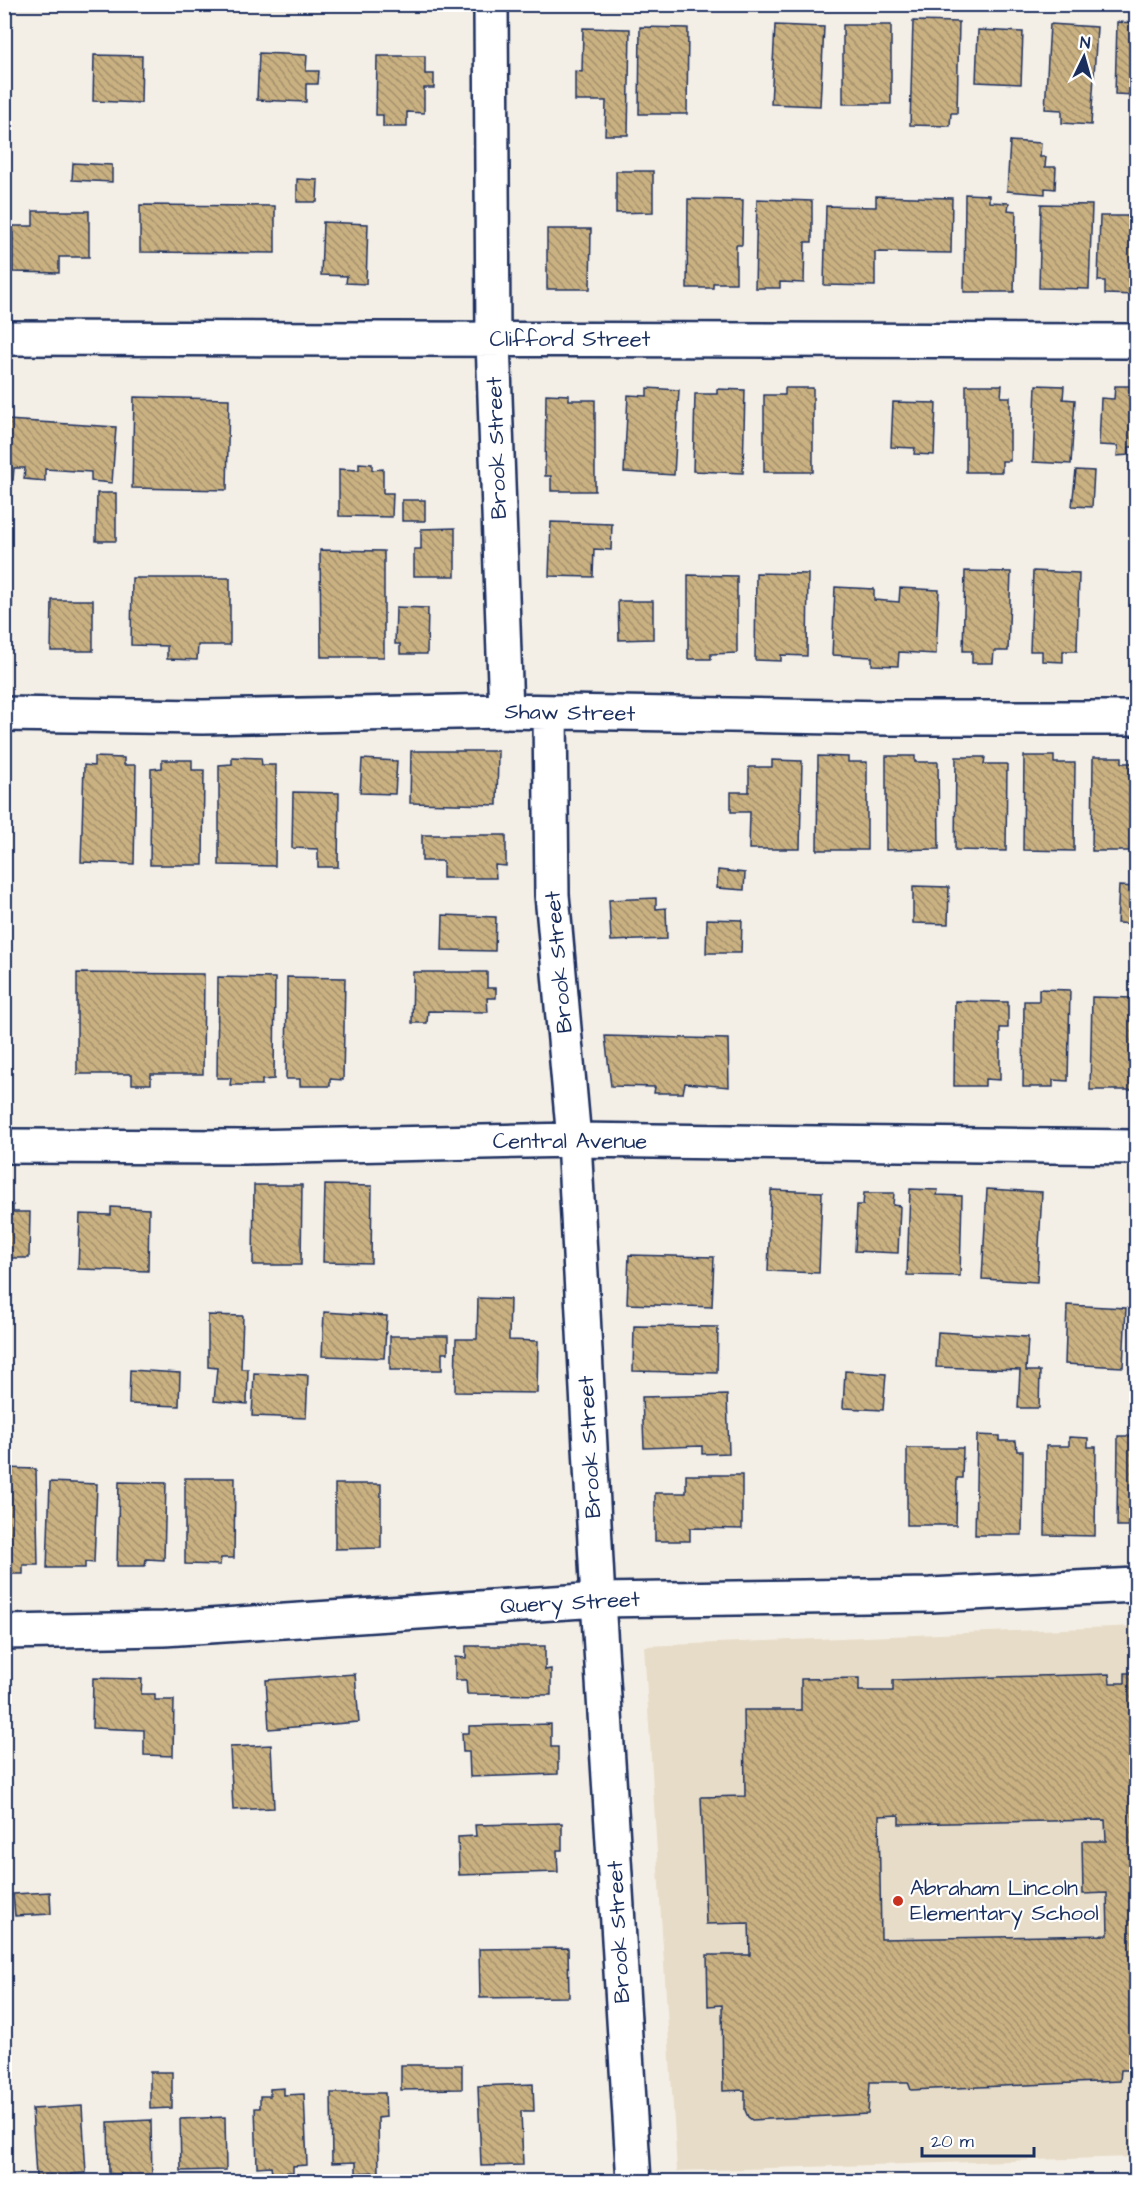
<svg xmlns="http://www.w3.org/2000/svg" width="1141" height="2186" font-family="'Architects Daughter',sans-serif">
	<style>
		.built { fill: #e7dcc8 }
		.building { fill: url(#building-back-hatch); stroke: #1b2f5e; stroke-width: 1.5; fill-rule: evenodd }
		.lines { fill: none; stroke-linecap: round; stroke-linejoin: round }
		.minor-casing { stroke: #1b2f5e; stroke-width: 38 }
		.minor { stroke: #fff; stroke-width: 33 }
		.poi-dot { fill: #c8321e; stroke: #fff; stroke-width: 2 }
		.labels { text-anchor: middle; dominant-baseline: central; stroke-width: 4.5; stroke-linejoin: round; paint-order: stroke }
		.street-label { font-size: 22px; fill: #1b2f5e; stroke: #fff }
		.poi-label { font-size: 22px; fill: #1b2f5e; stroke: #fff; text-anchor: start }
	</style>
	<defs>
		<pattern id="building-back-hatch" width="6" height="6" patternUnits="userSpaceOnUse" patternTransform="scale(1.5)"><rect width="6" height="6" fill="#cab181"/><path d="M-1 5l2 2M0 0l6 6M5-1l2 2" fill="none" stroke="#a3906d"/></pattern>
	</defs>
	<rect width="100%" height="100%" fill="#f4efe6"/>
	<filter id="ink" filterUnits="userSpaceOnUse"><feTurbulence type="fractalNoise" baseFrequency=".0167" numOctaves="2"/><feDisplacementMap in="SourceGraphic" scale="12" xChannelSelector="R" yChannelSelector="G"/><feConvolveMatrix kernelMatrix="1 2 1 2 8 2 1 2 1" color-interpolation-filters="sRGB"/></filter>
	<g filter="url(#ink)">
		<!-- built -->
		<path class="built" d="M1136,1626V2157L677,2171L644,1646Z"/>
		<!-- building -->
		<path class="building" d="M913,21L959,22L957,113H951L950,126L910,125Z
			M1117,22L1136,23V95L1115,94Z
			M1050,24L1097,27L1091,125L1062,123V110L1045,109Z
			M775,25L824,27L820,106L771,104Z
			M843,25H891V104H843Z
			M640,27L688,28L687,114H639Z
			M583,28L630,29L628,135H605L606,101H575V71L582,72Z
			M978,30L1023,32L1021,84L976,82Z
			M259,53L307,55L306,71H319L318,84H306V102L257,100Z
			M94,55L142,56L141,103L93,101Z
			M377,56H425V74H434V88H424V113L407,112V127H383V115H376Z
			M1010,141L1041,143L1040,157H1046L1045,167H1056L1055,189L1045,188V194L1007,191Z
			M73,163L112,165V182L72,180Z
			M616,171H653V212L616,213Z
			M297,179L318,180L317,202H297Z
			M965,194L989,195V202L1009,203L1008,210L1016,211L1014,292H964Z
			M876,196L952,198L951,253L875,252V286L824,285L826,206L876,207Z
			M688,199L743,200L742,245H736V283H713V288H687Z
			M757,199L812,201V242H805L804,283L780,282V288H755Z
			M1041,204L1092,205L1089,289L1039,288Z
			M140,205L275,206V253L140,252Z
			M33,211H89V257H59V273L13,272V226H33Z
			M1100,216H1136V295L1105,294V281H1098Z
			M323,222L368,224L366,284L346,283L347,276L321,275Z
			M547,229H591L590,289H547Z
			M966,385H1002L1001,397H1010V461H1002V472H966Z
			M1036,385L1064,386L1063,399L1075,400L1071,464L1033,462Z
			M1115,386H1133V399H1136V447H1129V455L1117,456L1118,446L1099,445L1101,398L1114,399Z
			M647,388L679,390L674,475L624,472L628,395L647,396Z
			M785,388H813V472H764V395H785Z
			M717,389L745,390L743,473L693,471L695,394H717Z
			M546,394L569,395V400H595V491H551V476H545Z
			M134,397L229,399L227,490L132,488Z
			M893,402L936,403L934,455L914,454L915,448L891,447Z
			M7,420L116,427L112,483L91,481V472L45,469V481L24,479L25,468H14L13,480H4V427L7,428Z
			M359,463L372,464V470L383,469V493H393L392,517L339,516V469L359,470Z
			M1076,470L1094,471L1092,507L1072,506Z
			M97,493H116V541H96Z
			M402,500H425V521H402Z
			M551,522L612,524L611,550L594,549L593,577L549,576Z
			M455,528V576H414V549H421V529Z
			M320,550L384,551V657H321Z
			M965,571L1011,572L1008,651H994L993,663H972V651H963Z
			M1033,571L1079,573L1077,651H1063V662L1042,661V651H1030Z
			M756,573L808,574L807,656L781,655V661L755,660Z
			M688,575L737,576V653L711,654V659H688Z
			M132,578H230V645H198L197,660L167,659V646L131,645Z
			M835,587L874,589V600L899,602L900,588L939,590L936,654L899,652L898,666L872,665V657L832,655Z
			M4,600H12L11,643H4Z
			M52,600H93V651H51Z
			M618,601H653V639L619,640Z
			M396,607L428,608L427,654H400V644H395Z
			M411,751H498L497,805L410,803Z
			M818,756L848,757V762H867V850H817Z
			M886,756H915V762H938L939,849L886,850Z
			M1024,756H1054V763H1075L1074,851L1023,850Z
			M94,757L124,758V765H136L134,864L81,862L84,765L94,766Z
			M232,757L261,758L262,765H276L275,866L219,865V765L232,764Z
			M956,757H985L984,764H1007L1006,851L955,850Z
			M1093,757H1122V763H1136V851H1092Z
			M362,759L397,761L395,794L360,793Z
			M162,760H192V770H204L203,865H150L151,769L162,768Z
			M772,760L802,761L800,849H749L750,812H731V792H749V767H772Z
			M293,792L339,793L338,867H318V849L292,848Z
			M422,835H506V866L495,865L496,878H443V861H422Z
			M718,870L745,873L744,890L717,888Z
			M913,886L949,887L948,924L913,923Z
			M1119,886L1136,887V924L1117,923Z
			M656,898V909L666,908L667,939L611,941L609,900Z
			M443,915L496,917L495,951L442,950Z
			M707,919L742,920L741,953H706Z
			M413,972H487V988H496V998H487L488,1012L428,1011L427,1023H412Z
			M77,973L204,974L203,1074H151V1084H132V1074H77Z
			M218,977L275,978L274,1079L262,1080V1085H230L231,1078H217Z
			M287,977L345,978L343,1080L330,1079V1086H300V1079H286Z
			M1039,989L1070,990L1068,1081L1053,1080V1087H1023L1024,1001H1039Z
			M1092,997L1136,998V1090H1090Z
			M955,1001L1008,1002V1028H1000V1080L985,1079V1086H954Z
			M605,1036L728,1039L729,1087L685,1083L683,1093H654L655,1087L611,1086Z
			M254,1185H302L301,1265H253Z
			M325,1185L372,1186L371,1263L323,1262Z
			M910,1189L938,1190L937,1195L962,1196L960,1276L907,1275Z
			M987,1189L1042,1192L1037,1282L982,1279Z
			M771,1190L822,1192L819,1273L768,1271Z
			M864,1193H894L893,1205L900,1206L898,1253L855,1251L857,1205H863Z
			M4,1204L13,1205V1212H30L29,1258H4Z
			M111,1207L149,1209L148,1271L78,1269L80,1214L111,1215Z
			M629,1255L714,1257L712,1307L627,1304Z
			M478,1298L510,1299L509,1340L538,1341L537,1393L455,1392L456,1339H477Z
			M1067,1305L1126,1308L1123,1367L1065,1364Z
			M324,1312L387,1316L384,1358L322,1356Z
			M208,1315L243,1316L241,1369H248L247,1404L214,1401L217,1368L208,1367Z
			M634,1326L718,1327L717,1373L633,1371Z
			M938,1332L1028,1337L1026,1371H1040L1039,1408H1018L1020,1370L936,1367Z
			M390,1336H448V1353H442V1370H390Z
			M130,1370L180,1373L179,1406L129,1404Z
			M845,1371L886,1374L883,1410L843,1408Z
			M254,1373L308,1375L306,1418L252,1416Z
			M727,1395L729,1453L702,1454V1446L644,1448L642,1397Z
			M977,1435L1000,1436V1441H1016L1017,1451H1023L1022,1535H975Z
			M1118,1436H1136V1526H1117Z
			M1069,1437L1088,1438V1447H1096L1095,1536L1045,1535L1046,1446H1069Z
			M907,1448H963L962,1478H957L956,1525H907Z
			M4,1468L36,1469L38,1565H23V1574H4Z
			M686,1475H742V1529L690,1528V1541H655V1493H686Z
			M185,1478H235L234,1558H221L220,1565L185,1564Z
			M50,1482L97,1484L94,1563L85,1562V1568H47Z
			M119,1482L166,1483L164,1560L146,1559L145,1566H117Z
			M335,1484H381V1548L335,1549Z
			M466,1646H545V1670L551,1669V1695L467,1694L466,1680H455V1657L466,1658Z
			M1125,1673H1136V2070H1121L1120,2081L911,2090L908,2082H870L868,2114L752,2120L748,2117L745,2110V2090L723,2091L722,2005L708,2006L707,1955H750L749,1923L706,1924L701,1797L745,1796L744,1710H801V1679L859,1678V1691H893V1680L1109,1674L1110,1683H1125ZM899,1815V1824L1105,1820L1106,1841H1082L1083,1894L1107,1893L1108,1935L881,1939L879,1816Z
			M355,1674L359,1722L269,1729L266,1680Z
			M93,1678L142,1679L141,1694H155V1700H174L173,1756L144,1755V1730L92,1728Z
			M551,1724V1747H558V1774L470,1777L469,1752H463L462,1733H469V1726Z
			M271,1745L274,1808L233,1810L230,1747Z
			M562,1823V1850H557L558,1872L459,1875L458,1837L476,1836L475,1825Z
			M50,1892L51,1914L15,1916L13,1894Z
			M568,1948L569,1997L480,1998L479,1949Z
			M401,2065H462V2089L401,2090Z
			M150,2072H172V2108L150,2109Z
			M533,2084L534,2111H521L523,2165L481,2166L478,2086Z
			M284,2088V2095L304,2094L307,2165L293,2166V2172L272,2173L271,2166L257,2167L255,2108H260V2096H270V2089Z
			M331,2093H385L386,2117L378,2118L379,2172L356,2173V2162L332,2163Z
			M82,2106L86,2173L71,2174V2181H52L51,2176L36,2177L32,2109Z
			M225,2117L226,2170L181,2171L180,2119Z
			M151,2120L152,2182H121V2174H109L108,2122Z"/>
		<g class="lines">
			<!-- minor casing -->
			<g class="minor-casing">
				<path id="minor" d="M491,4L493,340L506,711
					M4,338L1136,341
					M550,712L552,895L574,1140L598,1600L634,2182
					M4,714L203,717L506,711L888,718H1136
					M4,1146L244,1147L574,1140L1136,1147
					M4,1632L164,1629L598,1600L930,1595L1136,1585"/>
			</g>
			<!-- minor -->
			<use href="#minor" class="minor"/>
		</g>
	</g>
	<!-- markers -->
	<circle class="poi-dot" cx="898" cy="1901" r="6"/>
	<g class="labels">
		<!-- street labels -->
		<g class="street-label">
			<text x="570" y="339">Clifford Street</text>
			<text transform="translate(497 448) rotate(-92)">Brook Street</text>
			<text transform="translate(570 713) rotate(1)">Shaw Street</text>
			<text transform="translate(559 962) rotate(-95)">Brook Street</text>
			<text x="570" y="1141">Central Avenue</text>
			<text transform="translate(590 1447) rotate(-93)">Brook Street</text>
			<text transform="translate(570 1603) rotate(-3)">Query Street</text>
			<text transform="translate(619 1932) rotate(-93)">Brook Street</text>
		</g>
		<!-- poi labels -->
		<g class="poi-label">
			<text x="910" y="1888">Abraham Lincoln<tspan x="910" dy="25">Elementary School</tspan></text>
		</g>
	</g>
	<!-- margin -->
	<rect width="1141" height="2186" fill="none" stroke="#fff" stroke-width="24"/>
	<rect x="12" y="12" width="1117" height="2162" fill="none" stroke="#1b2f5e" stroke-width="2" filter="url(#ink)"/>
	<!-- north arrow -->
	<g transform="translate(1084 57) rotate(5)" stroke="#ffffff" stroke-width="4.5" paint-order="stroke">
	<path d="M0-4.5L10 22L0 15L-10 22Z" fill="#1b2f5e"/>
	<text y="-9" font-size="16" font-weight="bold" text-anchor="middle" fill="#1b2f5e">N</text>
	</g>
	<!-- scale -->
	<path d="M922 2147v9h112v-9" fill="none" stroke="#1b2f5e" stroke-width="3"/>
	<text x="931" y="2147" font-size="18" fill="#1b2f5e" stroke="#ffffff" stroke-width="4.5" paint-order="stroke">20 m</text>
</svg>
